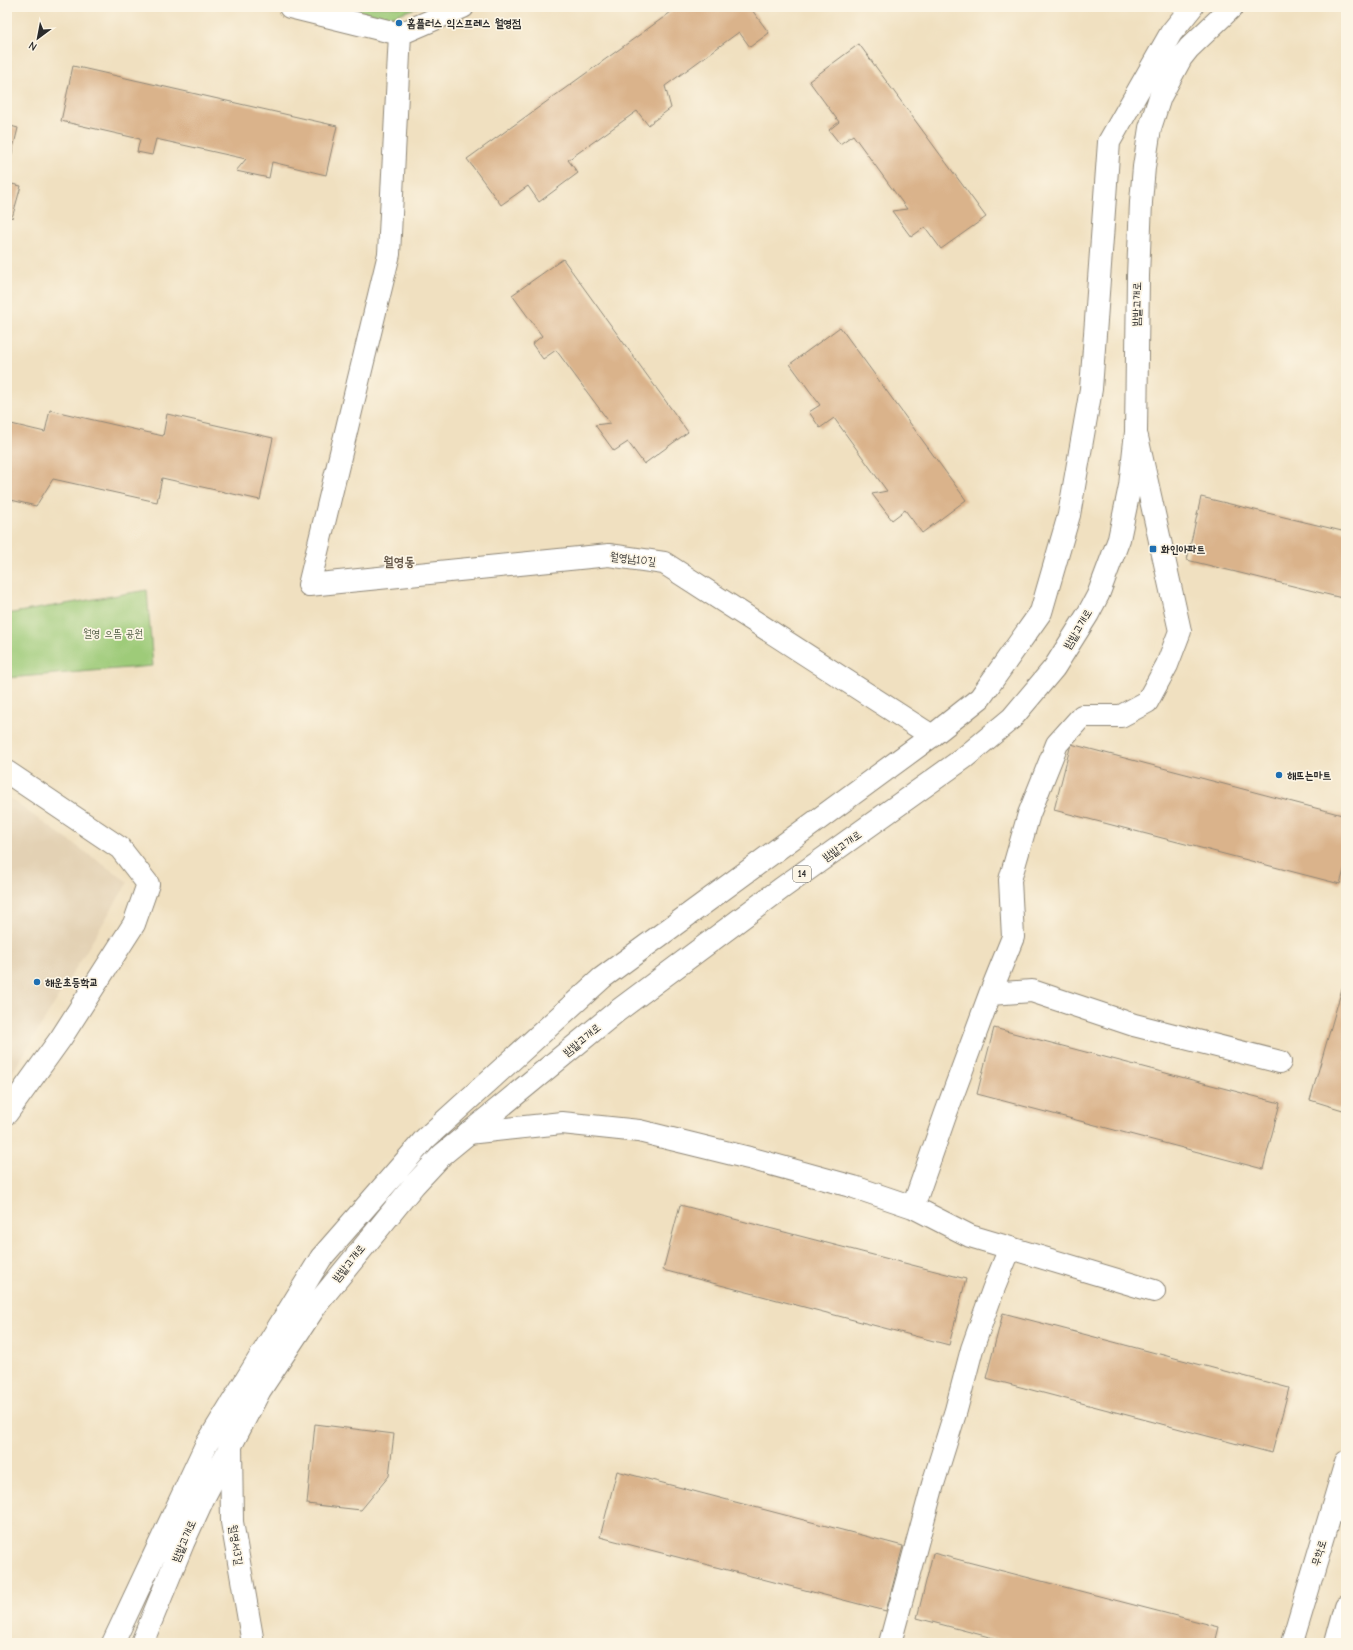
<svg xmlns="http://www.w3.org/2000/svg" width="1353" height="1650" font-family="'Comic Neue','Poor Story',sans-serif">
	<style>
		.built { fill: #e3d1b4 }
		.green { fill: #9ecb79; stroke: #647b52 }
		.building { fill: #dab38b }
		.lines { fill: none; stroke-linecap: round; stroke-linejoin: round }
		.minor-casing { stroke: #8e8676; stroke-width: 24 }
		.primary-casing { stroke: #8e8676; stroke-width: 24 }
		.minor { stroke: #fff; stroke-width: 22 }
		.primary { stroke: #fff; stroke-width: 22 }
		.poi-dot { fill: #1f6fb2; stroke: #fcf5e5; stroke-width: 1.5 }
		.labels { text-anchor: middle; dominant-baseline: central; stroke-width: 3.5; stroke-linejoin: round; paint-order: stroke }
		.shield { fill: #fcf5e5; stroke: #6a6863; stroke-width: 1 }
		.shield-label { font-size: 10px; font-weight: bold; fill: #2b2b2b }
		.poi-label { font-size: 11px; font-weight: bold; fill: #2b2b2b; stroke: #fcf5e5; text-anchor: start }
		.street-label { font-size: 11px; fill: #2b2b2b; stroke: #fcf5e5 }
		.park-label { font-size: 11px; fill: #4e5b42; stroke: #fcf5e5 }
		.quarter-label { font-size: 13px; font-weight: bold; fill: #685b4d; stroke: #fcf5e5 }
	</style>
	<rect width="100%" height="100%" fill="#fcf5e5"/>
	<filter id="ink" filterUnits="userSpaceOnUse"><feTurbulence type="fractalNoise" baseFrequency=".025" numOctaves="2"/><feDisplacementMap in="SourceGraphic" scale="8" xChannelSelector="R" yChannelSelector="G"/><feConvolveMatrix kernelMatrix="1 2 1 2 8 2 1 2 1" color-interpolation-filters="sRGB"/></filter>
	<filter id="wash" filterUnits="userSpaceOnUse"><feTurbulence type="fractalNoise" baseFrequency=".012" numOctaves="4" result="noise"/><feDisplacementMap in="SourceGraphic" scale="16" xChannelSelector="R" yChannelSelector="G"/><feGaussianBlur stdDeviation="0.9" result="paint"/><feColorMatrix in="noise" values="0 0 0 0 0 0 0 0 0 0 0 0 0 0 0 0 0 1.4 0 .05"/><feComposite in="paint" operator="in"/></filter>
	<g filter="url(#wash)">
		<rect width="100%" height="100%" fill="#f0e0c0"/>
		<!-- built -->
		<path class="built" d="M7,797L128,882L7,1082Z"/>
		<!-- green -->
		<path class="green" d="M340,7H419L387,18Z
			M147,590L153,666L7,678V614Z"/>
		<g id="blocks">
			<!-- building -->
			<path class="building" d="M678,7H756L752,10L769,33L750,47L739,32L665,86L671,108L648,125L637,111L568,160L578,173L539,202L528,186L501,205L467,159Z
				M859,44L986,217L941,249L925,227L911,237L892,211L907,209L853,135L840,144L829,130L839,122L809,81Z
				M73,66L337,126L326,175L272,162L269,178L236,171L246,159L156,139L152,155L137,152L140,139L61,121Z
				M7,125L18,128L8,170H7Z
				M7,183L21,186L12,218L7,213Z
				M563,259L688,432L644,464L628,442L614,451L595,425L610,423L556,350L543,359L532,344L542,336L512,295Z
				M840,327L966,500L922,533L905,510L892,520L872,494L887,491L834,418L820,428L809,412L820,405L790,364Z
				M50,410L163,436L167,414L273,438L260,500L162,478L157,502L53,479L36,506L7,499V423L45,432Z
				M1201,497L1346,532V599L1187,560Z
				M1071,744L1346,816V863L1340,884L1054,810Z
				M1346,975V1111L1310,1100Z
				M994,1028L1280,1103L1263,1169L977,1094Z
				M680,1205L966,1279L949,1345L663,1270Z
				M1003,1313L1289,1388L1272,1453L986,1378Z
				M315,1424L394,1434L389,1476L361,1510L307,1504Z
				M617,1471L903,1546L886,1611L600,1537Z
				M933,1553L1219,1627L1215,1643H1012L917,1618Z"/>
		</g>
	</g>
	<g filter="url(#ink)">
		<use href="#blocks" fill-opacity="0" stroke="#8e8676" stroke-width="1"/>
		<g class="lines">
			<!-- minor casing -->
			<g class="minor-casing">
				<path id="minor" d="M290,7L400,34L463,7
					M400,34L389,254L309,585L609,555L664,563L932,736
					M7,772L120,848L148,884L134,924L61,1038L7,1113
					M990,994L1032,991L1134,1025L1280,1062
					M468,1133L562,1123L639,1131L749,1158L854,1187L913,1207L946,1113L990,994L1013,937L1010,880L1029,814L1057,744L1082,716H1121L1147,702L1167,665L1180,631L1137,437
					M913,1207L970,1236L1154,1291
					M231,1445L232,1522L253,1643
					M890,1643L933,1484L956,1410L972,1349L993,1290L1010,1248"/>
			</g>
			<!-- primary casing -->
			<g class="primary-casing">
				<path id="primary" d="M113,1643L206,1445L321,1258L425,1139L602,978L932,736L980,698L1041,612L1069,515L1091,389L1109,142L1171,33L1192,7
					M142,1643L183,1543L203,1499L260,1390L317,1304L414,1185L442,1155L616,1012L782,888L964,758L1012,718L1054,668L1088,614L1098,595L1119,539L1130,486L1136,432L1138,276L1141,202L1144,167L1150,128L1160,97L1181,58L1189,48L1232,7
					M1292,1643L1346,1462
					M1336,1643L1346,1606"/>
			</g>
			<!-- minor -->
			<use href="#minor" class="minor"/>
			<!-- primary -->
			<use href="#primary" class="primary"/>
		</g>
	</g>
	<!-- markers -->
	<g class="poi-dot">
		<circle cx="399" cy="23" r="4"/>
		<rect x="1149" y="545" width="8" height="8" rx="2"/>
		<circle cx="1279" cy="775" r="4"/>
		<circle cx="37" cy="982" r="4"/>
	</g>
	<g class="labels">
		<!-- shield labels -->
		<rect class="shield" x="793" y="866" width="18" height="16" rx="3"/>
		<g class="shield-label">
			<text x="802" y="874">14</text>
		</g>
		<!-- poi labels -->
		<g class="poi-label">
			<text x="407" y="23">홈플러스 익스프레스 월영점</text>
			<text x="1161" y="549">화인아파트</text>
			<text x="1287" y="775">해뜨는마트</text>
			<text x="45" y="982">해운초등학교</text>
		</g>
		<!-- street labels -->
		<g class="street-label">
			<text transform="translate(1137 304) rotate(-89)">밤밭고개로</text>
			<text transform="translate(633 559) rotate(7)">월영남10길</text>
			<text transform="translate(1078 629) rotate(-59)">밤밭고개로</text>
			<text transform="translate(842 846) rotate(-35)">밤밭고개로</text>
			<text transform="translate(582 1040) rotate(-39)">밤밭고개로</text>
			<text transform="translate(349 1263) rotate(-51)">밤밭고개로</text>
			<text transform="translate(184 1541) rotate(-67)">밤밭고개로</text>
			<text transform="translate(236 1545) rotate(81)">월영서3길</text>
			<text transform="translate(1319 1553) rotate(-73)">무학로</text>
		</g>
		<!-- park labels -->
		<g class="park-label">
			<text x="113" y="633">월영 으뜸 공원</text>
		</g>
		<!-- quarter labels -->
		<g class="quarter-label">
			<text x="399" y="561">월영동</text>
		</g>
	</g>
	<!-- margin -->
	<rect width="1353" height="1650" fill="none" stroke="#fcf5e5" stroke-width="24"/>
	<!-- north arrow -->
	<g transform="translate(38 38) rotate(212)" stroke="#fcf5e5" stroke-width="3" paint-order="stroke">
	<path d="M0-3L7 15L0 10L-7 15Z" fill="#2b2b2b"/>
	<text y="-6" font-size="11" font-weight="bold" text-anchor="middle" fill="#2b2b2b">N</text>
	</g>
</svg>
